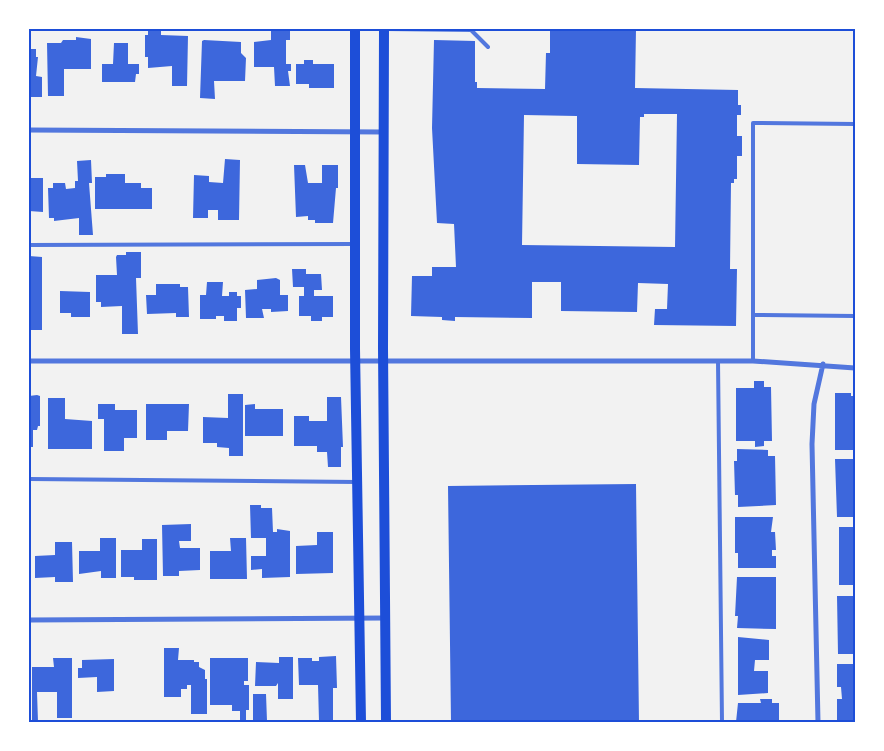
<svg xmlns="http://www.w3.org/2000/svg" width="884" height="751" font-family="Karla,sans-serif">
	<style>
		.building { fill: #3d67dc; fill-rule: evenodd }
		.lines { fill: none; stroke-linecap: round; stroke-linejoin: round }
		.service { stroke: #5277de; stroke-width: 4 }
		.minor { stroke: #5277de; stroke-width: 5 }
		.secondary { stroke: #1d4ed8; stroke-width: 10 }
		.neatline { fill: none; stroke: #1d4ed8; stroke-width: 2 }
	</style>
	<rect width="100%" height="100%" fill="#f2f2f2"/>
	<!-- building -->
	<path class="building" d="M148,29H161V35L188,36L187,86H172V66L148,68V57H145V35H148Z
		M271,29H290V40H286V64H291V71H288L290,86H275L274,67H254V42L271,40Z
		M550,29H636L635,88L738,90V105H741V115H737V136H742V156H737V179H734V183H731L730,269H737L736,326L654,325L655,309H667L668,284L638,283L637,312L561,311V282H532V318L455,317V321L442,320V317L411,316L412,276H432V267H456L454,224L437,223L432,128L434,40L475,41V82H477V88L545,89L546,53H550ZM644,114H677L675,247L522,245L524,115L577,116V164L639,165L640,117H644Z
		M76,37L91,39V69H64V96H48L47,43H61L63,40H76Z
		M204,40L241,42V53L246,58L245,81H214L215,99L200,98L202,41Z
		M114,43H128V64H139V74H136L135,82H102V64H113Z
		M29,49H36V57H38L36,76L42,77V97H29Z
		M304,60H313V64H334V88H309V84H296V64H304Z
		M225,159L240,160L239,220H218V210H208V218H193L194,175L209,176V182L223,183Z
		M91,160L92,183H89L93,235H79V218L54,221V218H49L48,188H53V183H65L66,189L75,188V181H78L77,161Z
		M294,165H305L308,183H322V165H338V188H336L333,223H315V220H308V216L296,217Z
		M106,174H125V183H141V188H152V209H95V177H106Z
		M29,178H43V212L29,211Z
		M126,252H141V278H136L138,334H122V306L101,307V302H96V275H117L116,257L117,255H126Z
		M29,256L42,257V330H29Z
		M292,269H306V274H321L322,290H314V296H333V317H322V321H311V316H299V296H304V287H293Z
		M276,278L280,280V295H288V311L271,312V309H262L264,318H246L245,290L257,289V280Z
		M207,282H223L222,296H229V292H237V296H241V308H237V321H224V316H216V319H200V295H206Z
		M156,284H180V287H188L189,317H176V313L147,314L146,295H156Z
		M60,291L90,292V317H71V313H60Z
		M754,381H764V387H771L772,441H764V446L755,447V441H736V388H754Z
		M835,393H851V396H855V450H835Z
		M228,394H243V456H229V448L217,447V443H203V417L228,418Z
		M37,395L40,396V426H38L37,430H33V447H29V396Z
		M327,397H341L343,447H341V467H328L327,452H317V446H294V416H309V421H327Z
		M48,398H65V419L92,421V449H48Z
		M98,404H115V410H137V438H124V451H104V419H98Z
		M146,404H189L188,431H167V440H146Z
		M255,404V409H283V436H245V405Z
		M737,449L768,450V456H775L776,505L738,507V495H735L734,461H737Z
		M835,459H855V517H837Z
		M636,484L639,722H451L448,486Z
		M250,505H261V508H272L273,532H277V529L290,531V577L262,578V569L251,570V556H266V538H251Z
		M735,517H773L771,532H775L776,550H772V556H776V568H738V553H735Z
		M191,524V541H179L180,548H200V570L179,571V576H163L162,525Z
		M839,527H855V585H839Z
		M317,532H333V573L296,574V546L317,545Z
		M100,538H116V578H101V571L79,574V551H100Z
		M230,538H246L247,579H210V551H231Z
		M142,539H157V580H134V577H121V550H142Z
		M55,542H72L73,582H55V577L35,578V556L55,555Z
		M737,577H776V629L737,628L738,616H735Z
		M837,596H855V654H838Z
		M738,637L769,640V660H755L754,671H768V693L738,695Z
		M164,648H179L178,660H194V662H199V667L205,670V679H207V714H191V685H187V689H181V697H164Z
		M336,656L337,688H333V720L319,721L318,685H299L298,658H312V661H319V657Z
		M279,657H293V699H278V683L276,686H255L256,662L279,663Z
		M53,658H72V718H57V692H37L38,722H32V667H54Z
		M210,658H248V681H244V685H249V710H246V722H240V711H232V705H210Z
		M114,659V691L97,692V677L78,678V668H82V660Z
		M837,664H855V721H837V699H842L841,687H837Z
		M253,694H266L267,721L253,720Z
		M760,699H772V703H779V722H736L738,703H761Z"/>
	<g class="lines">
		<!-- service -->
		<path class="service" d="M386,29L471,30L488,47
			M29,245L354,244
			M753,315L855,316V304
			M718,361L722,722
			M753,361V123L855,124
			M29,479L357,482"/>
		<!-- minor -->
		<path class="minor" d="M29,130L383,132
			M29,361H753L855,368
			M29,620L386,618
			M818,722L812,444L814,404L823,364"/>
		<!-- secondary -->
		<path class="secondary" d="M355,29V349L361,722
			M384,29L383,348L386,722"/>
	</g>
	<!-- border -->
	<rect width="884" height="751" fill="none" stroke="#ffffff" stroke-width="60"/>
	<rect x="30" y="30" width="824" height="691" class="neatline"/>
</svg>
